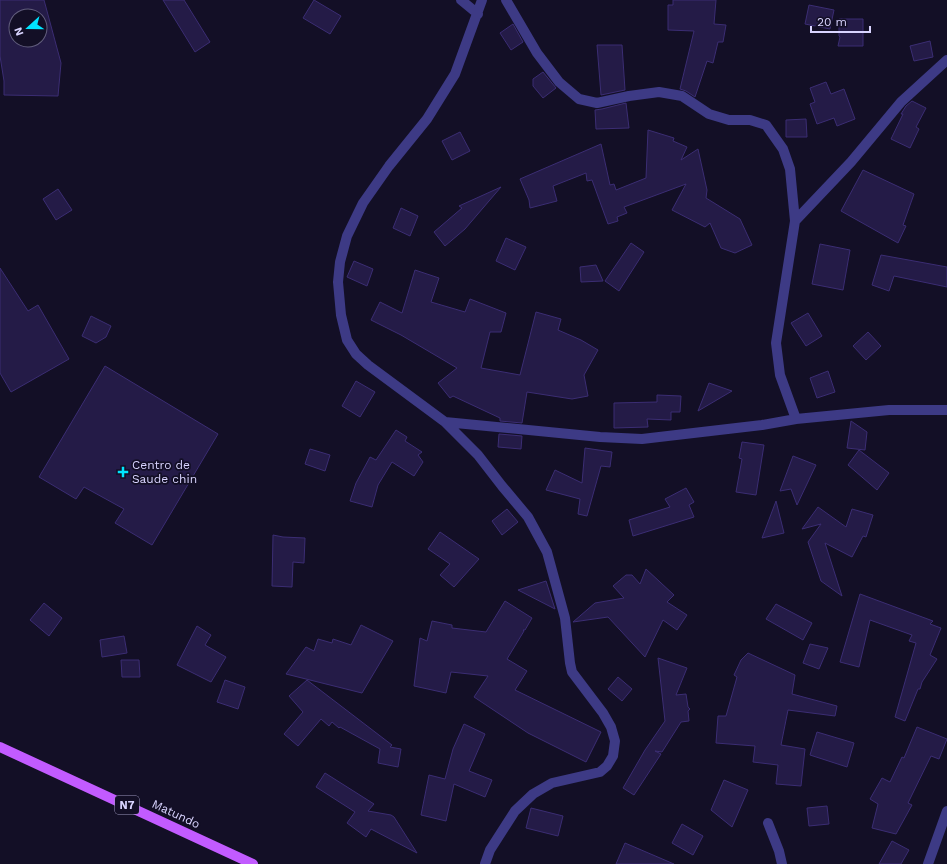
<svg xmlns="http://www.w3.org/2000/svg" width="947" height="864" font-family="'Work Sans',sans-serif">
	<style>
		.building { fill: #241b47; stroke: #3b2d73; fill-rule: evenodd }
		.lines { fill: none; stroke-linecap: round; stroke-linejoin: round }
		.minor { stroke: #3d3a85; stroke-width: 10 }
		.primary { stroke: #c25bff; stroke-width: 10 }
		.poi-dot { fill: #00e5ff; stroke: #130f26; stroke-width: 1.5 }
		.labels { text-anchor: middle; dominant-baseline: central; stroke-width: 3.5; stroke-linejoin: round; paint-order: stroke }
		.shield { fill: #130f26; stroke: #9e99be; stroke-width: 1 }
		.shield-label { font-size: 11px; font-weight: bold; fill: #d9d4ff }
		.poi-label { font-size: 12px; fill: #d9d4ff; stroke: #130f26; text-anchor: start }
		.street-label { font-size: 12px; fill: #d9d4ff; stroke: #130f26 }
	</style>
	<rect width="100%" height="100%" fill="#130f26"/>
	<!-- building -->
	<path class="building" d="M0,0H44L61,63L58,96L4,95V81L0,56ZM16,16H40V40H16Z
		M163,0H184L210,42L195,52Z
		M314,0L341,16L330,34L303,18Z
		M673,0H716L714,24L726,25L723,42H718L713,63L707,61L695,97L686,91L680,89L694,31L668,30V5H673Z
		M809,5L834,10L830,29L805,24Z
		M839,19H863V46H838L840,37L839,36Z
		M513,24L523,42L511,50L500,33Z
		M930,41L933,57L914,61L910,46Z
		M597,45H622L625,90L601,95Z
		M543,72L556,88L543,98L533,86V79Z
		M826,82L831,94L844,89L855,119L837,126L834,118L817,124L810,104L815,102L810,88Z
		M912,101L926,108L916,127L919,129L910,148L891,139L903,114H901L906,106Z
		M626,103L629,128L596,129L595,110L602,109Z
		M806,119L807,137H786V120Z
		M648,130L674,138L673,141L687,147L681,160L698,149L707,190L706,198L740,219L752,245L735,253L721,248L710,223L705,227L672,210L686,184L624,207L627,213L617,217L618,221L608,224L592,180L587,181L586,173L553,186L557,201L530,208L529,200L520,179L601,144L610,185L614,184L616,190L646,178Z
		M460,132L470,151L452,160L442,141Z
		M863,170L914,194L903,225L906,226L898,243L841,211Z
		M501,187L465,229L445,246L434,232L462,208L459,206Z
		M58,189L72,210L56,220L43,199Z
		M401,208L418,216L410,236L393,228Z
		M506,238L526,247L515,270L496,261Z
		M631,243L644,252L619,291L605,281Z
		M820,244L850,250L843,290L812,284Z
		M881,255L947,267V287L894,276L889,291L872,285Z
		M354,261L373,269L367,286L347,277Z
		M596,265L603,281L581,282L580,267Z
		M0,268L28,311L38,305L69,359L11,392L0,373Z
		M415,270L439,278L431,302L465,312L470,299L506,313L501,332H490L481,368L520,375L536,312L561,319L558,330L581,340L598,350L584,375L588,396L572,399L527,392L522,423L500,421V418L453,396L450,398L438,383L457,368L401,335L371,320L380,302L402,313Z
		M808,313L822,336L806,346L791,323Z
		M91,316L111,326L106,337L96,343L82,336Z
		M868,332L881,346L866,360L853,346Z
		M105,366L218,434L152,545L115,523L124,509L84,487L76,499L39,477Z
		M828,371L835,392L817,398L810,378Z
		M356,381L375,392L360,417L342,406Z
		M709,383L732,391L698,411Z
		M657,395L681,396L680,412H671V420L647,419L648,427L614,428V403L657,402Z
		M851,421L867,432L865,450L847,448Z
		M396,430L407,437L405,441L422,452L418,455L423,462L414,476L392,462L378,485L372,507L350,501L356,483L370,457L376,460Z
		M499,434L522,436L521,449L498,447Z
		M742,442L764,445L756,495L736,492L742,459L739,458Z
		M585,448L612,452L610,467L601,466L587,516L578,514L580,499L546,490L555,470L582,483Z
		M310,449L330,455L325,471L305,464Z
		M859,450L889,473L877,490L848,465Z
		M793,456L816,465L797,505L791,489L780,491Z
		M686,488L694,502L689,505L694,517L633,536L629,520L670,507L665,499Z
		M776,501L784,533L762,538Z
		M818,507L846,527L852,509L873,515L866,537L863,536L852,557L825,543L842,596L821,581L808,542L821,524L802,529Z
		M507,509L518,522L502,535L492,521Z
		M440,532L479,559L454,587L440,575L450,564L428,549Z
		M273,535L283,537L305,538L304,563L293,562L292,587L272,586Z
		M646,569L674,595L667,602L687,615L677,630L663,620L645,657L608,617L573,622L595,603L624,598L613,586L626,575H632L640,584Z
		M546,581L555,609L518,590Z
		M860,594L933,621L930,624L941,628L930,655L937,659L922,682L920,689H918L905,721L895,717L916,643L909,641L912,635L870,620L859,667L840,662Z
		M505,601L532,618L525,630H523L524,631L507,659L527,671L515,690L601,732L586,762L528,733L474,697L488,676L451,672L446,693L414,686L420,638L427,641L432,621L452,625V628L486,632Z
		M44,603L62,618L49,636L30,620Z
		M776,604L812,623L803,640L766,619Z
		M361,625L393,641L362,693L286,674L306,647L314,651L318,639L332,643L333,639L351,645Z
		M197,626L211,635L205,645L226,657L211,682L177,665Z
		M124,636L127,653L102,657L100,640Z
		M810,644L828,648L819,669L803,663Z
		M748,653L795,675L792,694L837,706L835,716L788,710L781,745L805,749L801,786L776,784L778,765L753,762L755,746L716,743L718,716H726L737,677L734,675L741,660Z
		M658,658L687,668L676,695L686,694L688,707L690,709L688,711L689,721L681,722L662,752L655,751L661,754L634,795L623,788L645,750L665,721Z
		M121,660H139L140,677H122Z
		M618,677L632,689L622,701L608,689Z
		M225,680L245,687L238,709L217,702Z
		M307,680L392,745L390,747L401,749L398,767L378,763L380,749L340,727L339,728L332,722L329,726L321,719L298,746L284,734L303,712L289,696Z
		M464,724L485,734L469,771L492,780L485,797L454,784L446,821L421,815L429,775L445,779L453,749Z
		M917,727L947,739L939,759L931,756L908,803L912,805L896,834L872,828L878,804L870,799L882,778L890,782L902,757L904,758Z
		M817,732L854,743L847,767L810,755Z
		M325,773L374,804L368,811L391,815L394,817L417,853L371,829L366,837L347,823L355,812L316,787Z
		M724,780L748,790L732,827L711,810Z
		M827,806L829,824L809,826L807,808Z
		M531,808L563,816L558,836L526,828Z
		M682,824L703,836L693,855L672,843Z
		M892,841L909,850L901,864H879Z
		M625,843L674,864H616Z"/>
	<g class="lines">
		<!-- minor -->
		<path class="minor" d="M461,0L478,14
			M482,0L455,74L427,119L389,166L363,203L347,236L340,262L338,282L341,315L347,340L356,354L368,365L445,422L600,437L642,439L762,425L796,419L889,410H947
			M506,0L537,53L559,82L579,99L597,103L629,96L659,92L682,96L709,114L729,120H750L766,125L783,149L790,169L795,221L776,343L780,375L796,419
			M795,221L851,162L901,102L947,60
			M445,422L478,455L502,486L528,517L547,552L565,618L570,663L572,672L603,713L611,727L615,741L613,756L607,766L600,772L552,783L533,794L515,811L490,850L485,864
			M768,823L779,851L782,864
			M928,864L947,811"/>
		<!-- primary -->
		<path class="primary" d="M0,747L253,864"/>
	</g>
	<!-- markers -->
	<path class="poi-dot" d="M121 466h4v4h4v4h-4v4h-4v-4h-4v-4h4z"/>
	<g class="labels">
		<!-- shield labels -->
		<rect class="shield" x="115" y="796" width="24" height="18" rx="3"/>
		<g class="shield-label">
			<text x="127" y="805">N7</text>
		</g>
		<!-- poi labels -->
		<g class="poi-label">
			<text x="132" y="465">Centro de<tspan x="132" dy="14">Saude chin</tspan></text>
		</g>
		<!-- street labels -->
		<g class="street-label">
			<text transform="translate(176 814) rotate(25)">Matundo</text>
		</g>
	</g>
	<!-- north arrow -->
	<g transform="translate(28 28) rotate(249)"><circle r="19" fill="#130f26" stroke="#625e7d"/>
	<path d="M0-3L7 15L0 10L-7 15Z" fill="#00e5ff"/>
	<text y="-6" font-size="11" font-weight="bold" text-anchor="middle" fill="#d9d4ff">N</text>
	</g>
	<!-- scale -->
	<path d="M811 26v6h59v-6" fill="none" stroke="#d9d4ff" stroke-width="2"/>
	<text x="817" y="26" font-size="12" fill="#d9d4ff" stroke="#130f26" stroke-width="3" paint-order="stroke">20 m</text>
</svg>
